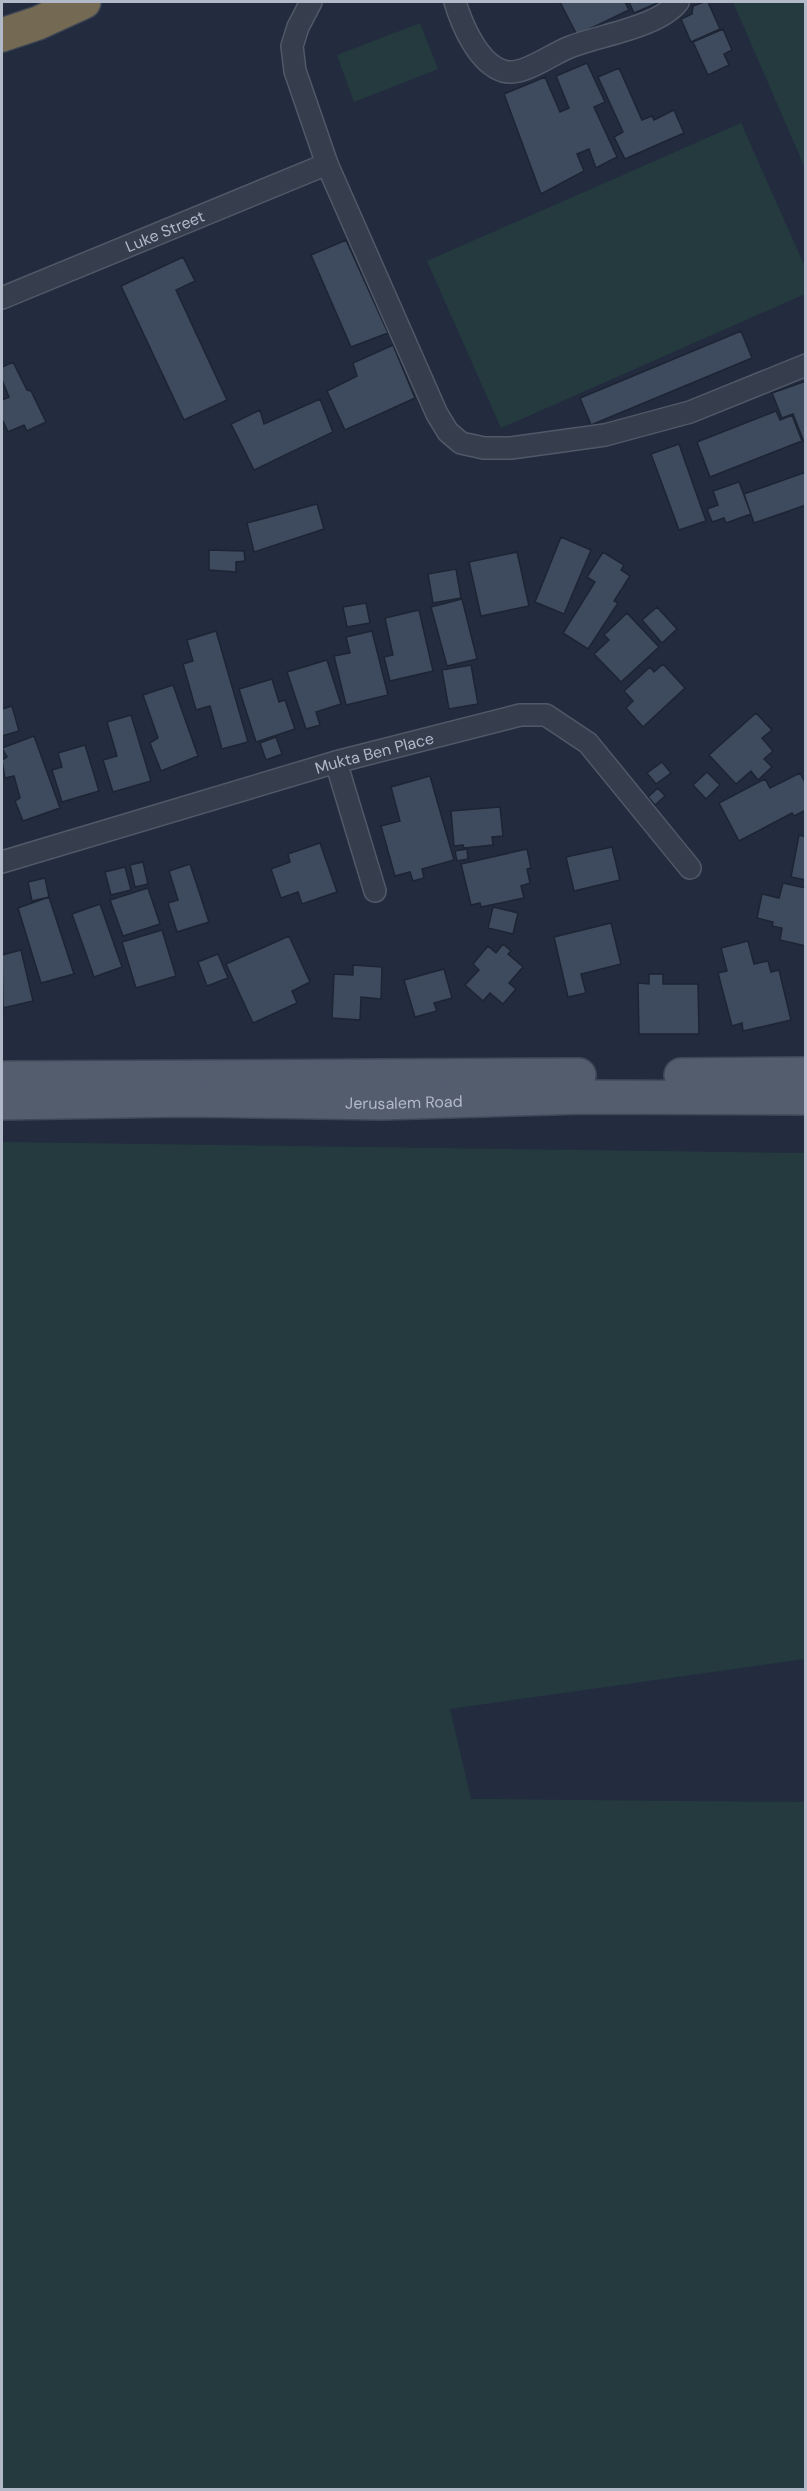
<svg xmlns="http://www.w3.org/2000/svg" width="807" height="2491" font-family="'DM Sans',sans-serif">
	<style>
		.green { fill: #243a3f }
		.building { fill: #3e4a5d; stroke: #1d2534; stroke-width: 1.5 }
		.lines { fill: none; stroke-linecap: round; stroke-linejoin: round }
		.street-casing { stroke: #515968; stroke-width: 24 }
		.primary-casing { stroke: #3f4756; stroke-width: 36 }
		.highway-casing { stroke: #3e4655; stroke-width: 36 }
		.street { stroke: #363e4e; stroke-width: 21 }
		.primary { stroke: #545d6e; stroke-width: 33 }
		.highway { stroke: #746953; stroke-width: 33 }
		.labels { text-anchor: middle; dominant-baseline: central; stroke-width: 4.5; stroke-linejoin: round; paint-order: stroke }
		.street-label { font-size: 16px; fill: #b2b9c9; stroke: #1b2332 }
	</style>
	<rect width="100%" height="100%" fill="#222c3e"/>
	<!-- green -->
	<path class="green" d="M733,2H805V168Z
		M420,23L438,69L354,102L337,55Z
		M741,123L805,267V294L501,428L427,261Z
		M2,1142L805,1153V1659L450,1709L471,1799L805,1802V2489H2Z"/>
	<!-- building -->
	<path class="building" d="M560,2H625L629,10L577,35Z
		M629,2H660L634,13Z
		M704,2H708L720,29L691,42L681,19L692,14L693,6Z
		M723,29L732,50L724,54L729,65L708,75L693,42Z
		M587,63L605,102L594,107L617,157L596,168L589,149L577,154L584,171L541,194L504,94L545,77L560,112L569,108L556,76Z
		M619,68L642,120L652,116L654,120L674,110L684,133L625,159L614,137L623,132L598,77Z
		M346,240L388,333L351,347L311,255Z
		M183,257L195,281L176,290L227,400L184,420L121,286Z
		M741,331L752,358L591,425L580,398Z
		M393,345L415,398L345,430L327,391L357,376L353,363Z
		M13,362L27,390L31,391L46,422L27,431L24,425L8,432L2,419V400L9,397L2,380V367Z
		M806,381V447L793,414L782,418L772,393Z
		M320,399L333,432L254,470L231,424L260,410L264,424Z
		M776,411L780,420L792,415L802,441L710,477L697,442Z
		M679,444L706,521L679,530L651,454Z
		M806,472V505L754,523L744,494Z
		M739,482L751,514L726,523L724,518L712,522L707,509L718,505L713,491Z
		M317,504L324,529L254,552L247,523Z
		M561,537L591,550L564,614L535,602Z
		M209,550L244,551L245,561L236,562V572L209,570Z
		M517,552L529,606L481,616L469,562Z
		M603,552L624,565L621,570L630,576L614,601L618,603L588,649L563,633L595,582L587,577Z
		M456,569L461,598L433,603L428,574Z
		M462,599L477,659L447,666L431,607Z
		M366,603L370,623L347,627L343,607Z
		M657,607L677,629L662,643L642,620Z
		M419,610L433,671L390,681L384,657L393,655L385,618Z
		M627,613L659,647L621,682L594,654L609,640L604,635Z
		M216,631L248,742L222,749L210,706L196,710L183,664L193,661L187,640Z
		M372,631L388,695L346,705L334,656L350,653L346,637Z
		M327,660L341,704L316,712L320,725L306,729L287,672Z
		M663,664L685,688L643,727L626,708L633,701L624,691L650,667L654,672Z
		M471,665L478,704L449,709L442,670Z
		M272,679L279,702L285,700L295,729L256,742L239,689Z
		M173,685L198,756L161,771L150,743L158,738L143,695Z
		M12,706L19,731L2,736V709Z
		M756,713L772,730L762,738L773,751L764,759L772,767L758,780L751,771L736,784L709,755Z
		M131,715L151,781L113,792L103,760L117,756L107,722Z
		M34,736L60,808L23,821L15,801L20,798L14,776L5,778L2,760L7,757L2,748Z
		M276,737L282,754L266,760L260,743Z
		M85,745L99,791L62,802L52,770L62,767L58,753Z
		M662,762L671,773L656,784L647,773Z
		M707,772L720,785L706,799L693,785Z
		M800,773L806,784V810L794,816L792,813L739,841L719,803L765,779L770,788Z
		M430,776L454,860L422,869L424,878L413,881L410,872L395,876L381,826L400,821L391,787Z
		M658,788L665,796L655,805L648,797Z
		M500,807L503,836L492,837L493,845L464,848L463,845L454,846L451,811Z
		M799,835L806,837V880L791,877Z
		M320,843L337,892L302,904L298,892L281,898L271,869L290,862L288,854Z
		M612,847L620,880L574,891L566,857Z
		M467,849L468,859L457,861L455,851Z
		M527,849L531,868L527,869L530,883L521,886L524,898L481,907L480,903L471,905L461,864Z
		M143,862L148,884L135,887L130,865Z
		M190,864L209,922L177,932L168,903L178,900L169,871Z
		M125,867L131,890L111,895L105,872Z
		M45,878L49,897L32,901L28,882Z
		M783,883L806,888V946L780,940L782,928L772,926L773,922L757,918L762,894L779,898Z
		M148,888L160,924L123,936L110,900Z
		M49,897L74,974L41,983L18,908Z
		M100,904L122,967L94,977L72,914Z
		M493,907L518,913L513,934L488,928Z
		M611,923L621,964L581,974L586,993L568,997L554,937Z
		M162,930L176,976L136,988L122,942Z
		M289,936L310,982L292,991L297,1003L253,1023L226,964Z
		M748,941L754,964L768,961L771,972L779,970L791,1020L743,1031L742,1023L732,1026L718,973L727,971L721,948Z
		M503,944L511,951L508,954L523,967L509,983L516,989L503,1004L490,993L483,1001L465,985L479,970L473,964L488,946L496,953Z
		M21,950L33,1001L3,1008L2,955Z
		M218,954L228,978L207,986L198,962Z
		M353,965L382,967L381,999L361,997L360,1020L332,1018L334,974L353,975Z
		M444,969L452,998L434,1003L437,1011L415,1017L404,980Z
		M649,974H663V984H698L699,1034H639L638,983L649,984Z"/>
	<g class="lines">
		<!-- street casing -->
		<g class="street-casing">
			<g id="street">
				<path d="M311,2L298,27L292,46L295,71L327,164L437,414L448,432L461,443L484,448H511L605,435L690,412L806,365"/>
				<path d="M455,2C462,25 478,63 503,71C523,77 551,54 570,47C600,35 659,27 678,2"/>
				<path id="s1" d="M2,298L327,164"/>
				<path d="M336,762L375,891"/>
				<path id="s2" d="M2,862L336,762L520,715H546L588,743L690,868"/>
			</g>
		</g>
		<!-- primary casing -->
		<g class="primary-casing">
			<g id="primary">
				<path d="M681,1075L806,1074"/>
				<path d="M2,1078L579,1075"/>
				<path id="s3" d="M2,1103L186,1100L382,1103L585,1097L806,1098"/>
			</g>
		</g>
		<!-- highway casing -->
		<g class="highway-casing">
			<path id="highway" d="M2,35L38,23L84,2"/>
		</g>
		<!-- street -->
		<use href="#street" class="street"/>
		<!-- primary -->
		<use href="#primary" class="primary"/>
		<!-- highway -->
		<use href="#highway" class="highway"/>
	</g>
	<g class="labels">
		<!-- street labels -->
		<g class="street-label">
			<text stroke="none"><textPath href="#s1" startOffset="176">Luke Street</textPath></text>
			<text stroke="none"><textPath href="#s2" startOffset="388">Mukta Ben Place</textPath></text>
			<text stroke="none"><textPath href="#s3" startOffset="402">Jerusalem Road</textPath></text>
		</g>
	</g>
	<!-- border -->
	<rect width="807" height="2491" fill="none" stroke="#b2b9c9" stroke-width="6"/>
</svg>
